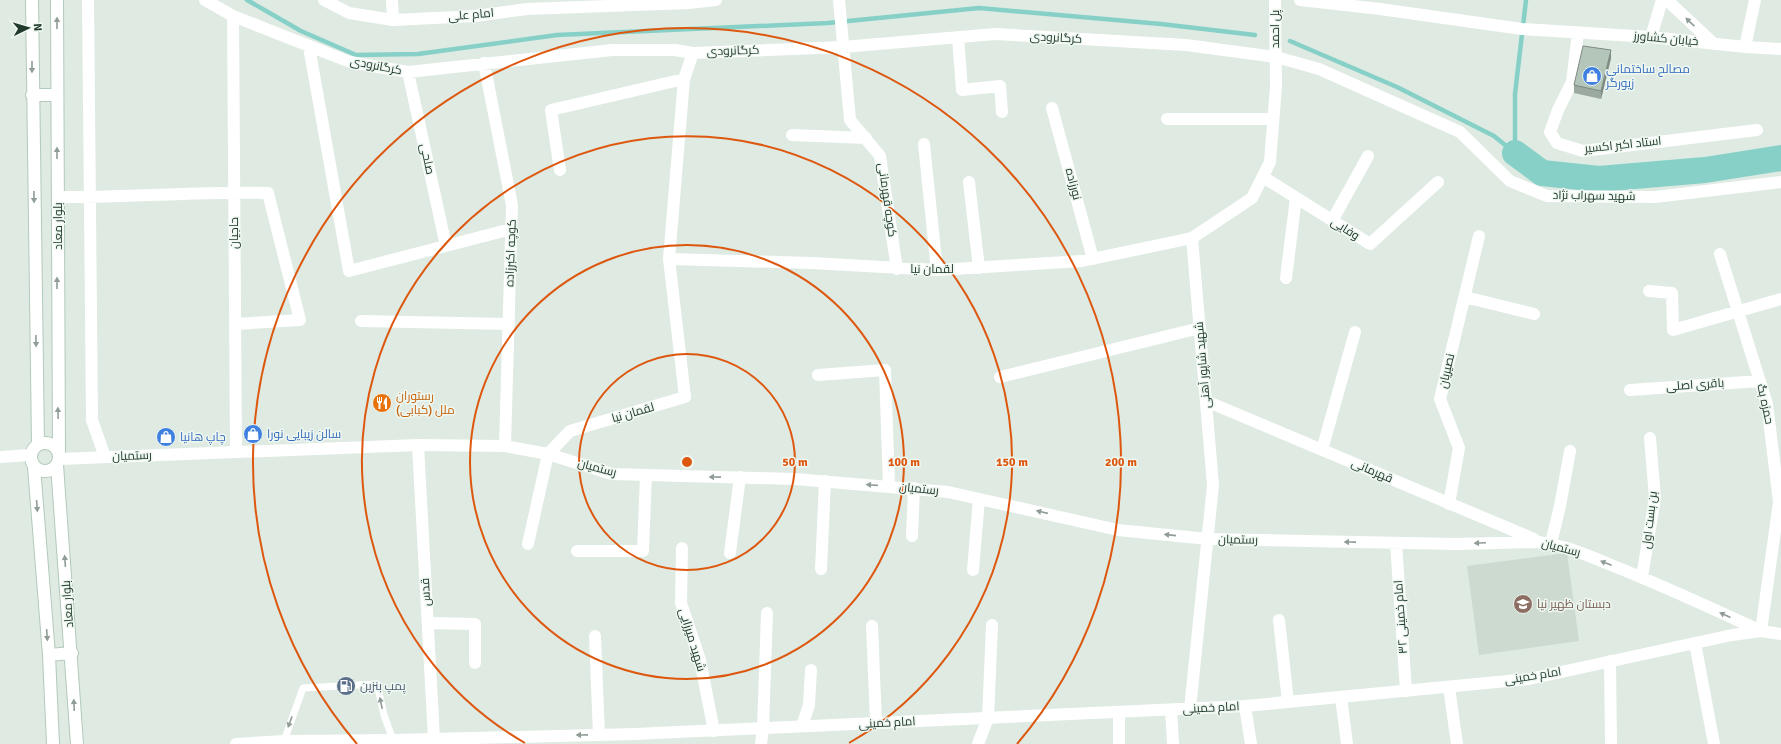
<svg xmlns="http://www.w3.org/2000/svg" width="1781" height="744" font-family="Signika,Cairo,sans-serif">
	<style>
		.built { fill: #cddad0 }
		.lines { fill: none; stroke-linecap: round; stroke-linejoin: round }
		.stream { stroke: #86d0c8; stroke-width: 4.5 }
		.river { stroke: #86d0c8; stroke-width: 26 }
		.secondary-casing { stroke: #b2cabb; stroke-width: 14 }
		.service { stroke: #fff; stroke-width: 7 }
		.minor { stroke: #fff; stroke-width: 12 }
		.tertiary { stroke: #fff; stroke-width: 12 }
		.secondary { stroke: #fff; stroke-width: 12 }
		.wall { fill: #9ba9a0 }
		.shaded-wall { fill: #7e8a82 }
		.building { fill: #b4c5ba; stroke: #7e8a82 }
		.oneway { fill: #909c96 }
		.ring { fill: none; stroke: #de570e; stroke-width: 2 }
		.labels { text-anchor: middle; dominant-baseline: central; stroke-width: 3; stroke-linejoin: round; paint-order: stroke }
		.street-label { font-size: 12px; fill: #203a2c; stroke: #eff7f1 }
		.shop-label { font-size: 12px; fill: #366cbe; stroke: #eff7f1; text-anchor: start }
		.food-label { font-size: 12px; fill: #c56008; stroke: #eff7f1; text-anchor: start }
		.education-label { font-size: 12px; fill: #785e54; stroke: #eff7f1; text-anchor: start }
		.service-label { font-size: 12px; fill: #4e5e75; stroke: #eff7f1; text-anchor: start }
		.centre { fill: #de570e; stroke: #eff7f1; stroke-width: 2 }
		.ring-label { font-size: 12px; text-anchor: middle; font-weight: bold; fill: #de570e; stroke: #eff7f1; stroke-width: 3; stroke-linejoin: round; paint-order: stroke }
	</style>
	<rect width="100%" height="100%" fill="#deeae2"/>
	<!-- built -->
	<path class="built" d="M1567,553L1579,641L1479,655L1467,566Z"/>
	<g class="lines">
		<!-- stream -->
		<path class="stream" d="M247,0L301,31L356,55L418,54L557,35L828,23L979,8L1161,24L1255,35
			M1290,41L1397,87L1494,136L1515,153
			M1515,153V94L1526,0"/>
		<!-- river -->
		<path class="river" d="M1515,153L1542,173L1599,179L1705,170L1781,158"/>
		<!-- secondary casing -->
		<g class="secondary-casing">
			<path id="secondary" d="M32,0L38,444
				M57,0L59,452
				M32,95H57
				M31 457a14 14 0 1 1 28 0a14 14 0 1 1-28 0Z
				M57,465L77,744
				M34,467L49,655L53,744
				M49,655L72,653"/>
		</g>
		<!-- service -->
		<path class="service" d="M284,741L303,688L377,684L384,715L393,740"/>
		<!-- minor -->
		<path class="minor" d="M88,0L92,420L105,457
			M205,0L233,16L350,62L408,72L612,50H675L693,53L843,47L995,34L1186,45L1276,57L1319,69L1460,132L1510,181L1547,196L1655,197L1781,182
			M324,0L349,13L393,20L475,16L527,9L689,3L716,0
			M392,0L393,20
			M839,0L850,120L880,156L897,269
			M1300,0L1380,9L1522,29L1651,37L1745,47L1781,49
			M1667,0L1714,44
			M233,16L236,451
			M1578,33L1572,82L1558,110L1550,132L1557,143L1583,151L1757,130
			M958,37L962,90L1000,86L1002,112
			M1651,37L1662,0
			M309,47L349,271L511,229
			M1745,47L1755,0
			M484,63L512,205L505,446
			M408,72L446,246
			M1052,108L1093,259
			M1167,119H1273
			M792,135L866,138
			M924,144L937,270
			M560,170L551,110L684,79
			M1263,177L1370,244L1438,182
			M969,182L979,268
			M58,197C128,198 198,191 268,193L300,320L235,324
			M1332,221L1368,156
			M669,259L812,263L937,270L1082,261L1192,238
			M1286,278L1296,198
			M1649,291L1672,293L1673,330L1781,299
			M1465,297L1534,314
			M361,321L509,324
			M818,375L885,370L889,486
			M1000,377L1200,328
			M1630,390L1760,381
			M1206,401L1534,539
			M418,445L434,739
			M1322,450L1355,332
			M1449,504L1459,448L1440,399L1479,236
			M912,536L914,488
			M1208,539L1456,544L1538,542C1564,545 1587,555 1611,565C1662,585 1711,608 1761,631L1779,502L1767,404L1720,254
			M1396,543L1406,691
			M1551,543L1560,506L1570,451
			M528,544L548,454L570,431L685,397L669,259L684,79L693,53
			M682,548L681,603L700,660L714,731
			M577,551H643L646,475
			M730,553L740,477
			M821,569L825,481
			M973,570L979,499
			M1642,577L1655,498L1650,438
			M1279,620L1288,702
			M428,623L475,624V663
			M872,626L876,723
			M595,636L599,735
			M1695,643L1714,744
			M1610,661L1611,744
			M1449,687L1457,744
			M1341,697L1347,744
			M1245,706L1251,744
			M1171,710L1173,744
			M802,726L809,705L811,670
			M763,728L767,613
			M978,744L988,718L992,625
			M1119,744V712"/>
		<!-- tertiary -->
		<path class="tertiary" d="M0,457L31,455
			M59,459L418,445L505,446L548,454L612,474L795,479L948,492L1118,530L1208,539
			M1190,709L1213,485L1192,238L1252,198L1270,162L1276,86L1275,0
			M236,744L284,741L393,740L635,734L1245,706L1529,679L1732,635L1761,631L1781,634
			M761,744L763,728"/>
		<!-- secondary -->
		<use href="#secondary" class="secondary"/>
	</g>
	<!-- wall -->
	<path class="wall" d="M1611,58L1601,99L1574,93V85Z"/>
	<!-- shaded-wall -->
	<path class="shaded-wall" d="M1611,50V58L1601,99V91Z"/>
	<!-- building -->
	<path class="building" d="M1583,46L1611,50L1601,91L1574,85Z"/>
	<!-- one-way arrows -->
	<defs><path id="oneway-solid" d="M-6-.8H1V-3.2L6.5 0L1 3.2V.8H-6Z"/></defs>
	<g class="oneway">
		<use href="#oneway-solid" transform="translate(1690 22) rotate(-137)"/>
		<use href="#oneway-solid" transform="translate(57 23) rotate(-90)"/>
		<use href="#oneway-solid" transform="translate(32 67) rotate(90)"/>
		<use href="#oneway-solid" transform="translate(57 153) rotate(-90)"/>
		<use href="#oneway-solid" transform="translate(34 197) rotate(89)"/>
		<use href="#oneway-solid" transform="translate(57 283) rotate(-90)"/>
		<use href="#oneway-solid" transform="translate(36 341) rotate(89)"/>
		<use href="#oneway-solid" transform="translate(58 413) rotate(-91)"/>
		<use href="#oneway-solid" transform="translate(715 477) rotate(-179)"/>
		<use href="#oneway-solid" transform="translate(872 485) rotate(-176)"/>
		<use href="#oneway-solid" transform="translate(37 506) rotate(86)"/>
		<use href="#oneway-solid" transform="translate(1042 512) rotate(-167)"/>
		<use href="#oneway-solid" transform="translate(1170 535) rotate(-174)"/>
		<use href="#oneway-solid" transform="translate(1350 542) rotate(-179)"/>
		<use href="#oneway-solid" transform="translate(1480 543) rotate(178)"/>
		<use href="#oneway-solid" transform="translate(65 561) rotate(-94)"/>
		<use href="#oneway-solid" transform="translate(1606 563) rotate(-159)"/>
		<use href="#oneway-solid" transform="translate(1725 615) rotate(-156)"/>
		<use href="#oneway-solid" transform="translate(47 635) rotate(86)"/>
		<use href="#oneway-solid" transform="translate(381 703) rotate(-102)"/>
		<use href="#oneway-solid" transform="translate(74 705) rotate(-93)"/>
		<use href="#oneway-solid" transform="translate(290 722) rotate(110)"/>
		<use href="#oneway-solid" transform="translate(582 735) rotate(179)"/>
	</g>
	<!-- distance rings -->
	<g class="ring">
		<circle cx="687" cy="462" r="108"/>
		<circle cx="687" cy="462" r="217"/>
		<path d="M525 743A325 325 0 1 1 849 743"/>
		<path d="M357 744A434 434 0 1 1 1017 744"/>
	</g>
	<!-- icons -->
	<defs>
		<g id="shop-disc" transform="scale(1)"><circle r="9.5" fill="#3f7fe0" stroke="#eff7f1"/><path d="M-5-2.5h2.3a2.7 3.5 0 0 1 5.4 0H5L5.5 6h-11ZM-1.5-2.5h3a1.5 2.3 0 0 0-3 0Z" fill="#fff"/></g>
		<g id="restaurant-disc" transform="scale(1)"><circle r="9.5" fill="#e8710a" stroke="#eff7f1"/><path d="M-5-6h1v4h1v-4h1v4h1v-4h1v5L-1.5 .5V6h-2V.5L-5-1ZM5-6V6H3V1.5H1.5Q1.5-4 5-6Z" fill="#fff"/></g>
		<g id="school-disc" transform="scale(1)"><circle r="9.5" fill="#8d6e63" stroke="#eff7f1"/><path d="M0-5L7-2L0 1L-7-2ZM-4 1L0 2.5L4 1V4Q0 6-4 4Z" fill="#fff"/></g>
		<g id="fuel-disc" transform="scale(1)"><circle r="9.5" fill="#5c6f8a" stroke="#eff7f1"/><path d="M-5.5-6h7V0h2V4h1.3V-2.5L3-4.5l.8-.8L6-3V5H2.5V1h-1V6h-7ZM-4.2-4.7v3.2H.2V-4.7Z" fill="#fff"/></g>
	</defs>
	<g fill-rule="evenodd">
		<use href="#shop-disc" x="1592" y="76"/>
		<use href="#restaurant-disc" x="382" y="403"/>
		<use href="#shop-disc" x="253" y="434"/>
		<use href="#shop-disc" x="166" y="437"/>
		<use href="#school-disc" x="1523" y="604"/>
		<use href="#fuel-disc" x="346" y="686"/>
	</g>
	<g class="labels">
		<!-- street labels -->
		<g class="street-label">
			<text transform="translate(471 15) rotate(-5)">امام علی</text>
			<text transform="translate(1275 29) rotate(-90)">پل احمد</text>
			<text transform="translate(1056 38) rotate(3)">کرگانرودی</text>
			<text transform="translate(1666 39) rotate(5)">خیابان کشاورز</text>
			<text transform="translate(733 51) rotate(-2)">کرگانرودی</text>
			<text transform="translate(376 66) rotate(11)">کرگانرودی</text>
			<text transform="translate(1623 145) rotate(-6)">استاد اکبر اکسیر</text>
			<text transform="translate(427 159) rotate(78)">صلحی</text>
			<text transform="translate(1073 184) rotate(75)">نورزاده</text>
			<text transform="translate(1594 196) rotate(1)">شهید سهراب نژاد</text>
			<text transform="translate(887 200) rotate(82)">کوچه قهرمانی</text>
			<text transform="translate(58 226) rotate(-90)">بلوار معاد</text>
			<text transform="translate(1345 229) rotate(32)">وفایی</text>
			<text transform="translate(234 233) rotate(-90)">حاجیان</text>
			<text transform="translate(511 253) rotate(-88)">کوچه اکبرزاده</text>
			<text x="932" y="269">لقمان نیا</text>
			<text transform="translate(1203 365) rotate(-95)">شهید شاپور آهنی</text>
			<text transform="translate(1447 371) rotate(-77)">نصیریان</text>
			<text transform="translate(1695 385) rotate(-4)">باقری اصلی</text>
			<text transform="translate(1765 404) rotate(78)">حمزه بگ</text>
			<text transform="translate(633 413) rotate(-16)">لقمان نیا</text>
			<text transform="translate(132 456) rotate(-2)">رستمیان</text>
			<text transform="translate(597 468) rotate(15)">رستمیان</text>
			<text transform="translate(1372 471) rotate(23)">قهرمانی</text>
			<text transform="translate(919 489) rotate(6)">رستمیان</text>
			<text transform="translate(1650 520) rotate(-83)">بن بست اول</text>
			<text transform="translate(1238 540) rotate(1)">رستمیان</text>
			<text transform="translate(1561 548) rotate(15)">رستمیان</text>
			<text transform="translate(426 592) rotate(-93)">قدس</text>
			<text transform="translate(68 604) rotate(-94)">بلوار معاد</text>
			<text transform="translate(1401 617) rotate(-94)">امام خمینی ۳۲</text>
			<text transform="translate(692 640) rotate(73)">شهید میرزایی</text>
			<text transform="translate(1533 676) rotate(-9)">امام خمینی</text>
			<text transform="translate(1211 708) rotate(-3)">امام خمینی</text>
			<text transform="translate(887 723) rotate(-3)">امام خمینی</text>
		</g>
		<!-- shop labels -->
		<g class="shop-label">
			<text x="1606" y="69">مصالح ساختمانی<tspan x="1606" dy="14">زیورگر</tspan></text>
			<text x="267" y="434">سالن زیبایی نورا</text>
			<text x="180" y="437">چاپ هانیا</text>
		</g>
		<!-- food labels -->
		<g class="food-label">
			<text x="396" y="396">رستوران<tspan x="396" dy="14">ملل (کبابی)</tspan></text>
		</g>
		<!-- education labels -->
		<g class="education-label">
			<text x="1537" y="604">دبستان ظهیر نیا</text>
		</g>
		<!-- service labels -->
		<g class="service-label">
			<text x="360" y="686">پمپ بنزین</text>
		</g>
	</g>
	<circle cx="687" cy="462" r="6" class="centre"/>
	<g class="ring-label">
		<text x="795" y="466">50 m</text>
		<text x="904" y="466">100 m</text>
		<text x="1012" y="466">150 m</text>
		<text x="1121" y="466">200 m</text>
	</g>
	<!-- north arrow -->
	<g transform="translate(28 28) rotate(85)" stroke="#eff7f1" stroke-width="3" paint-order="stroke">
	<path d="M0-3L7 15L0 10L-7 15Z" fill="#203a2c"/>
	<text y="-6" font-size="11" font-weight="bold" text-anchor="middle" fill="#203a2c">N</text>
	</g>
</svg>
